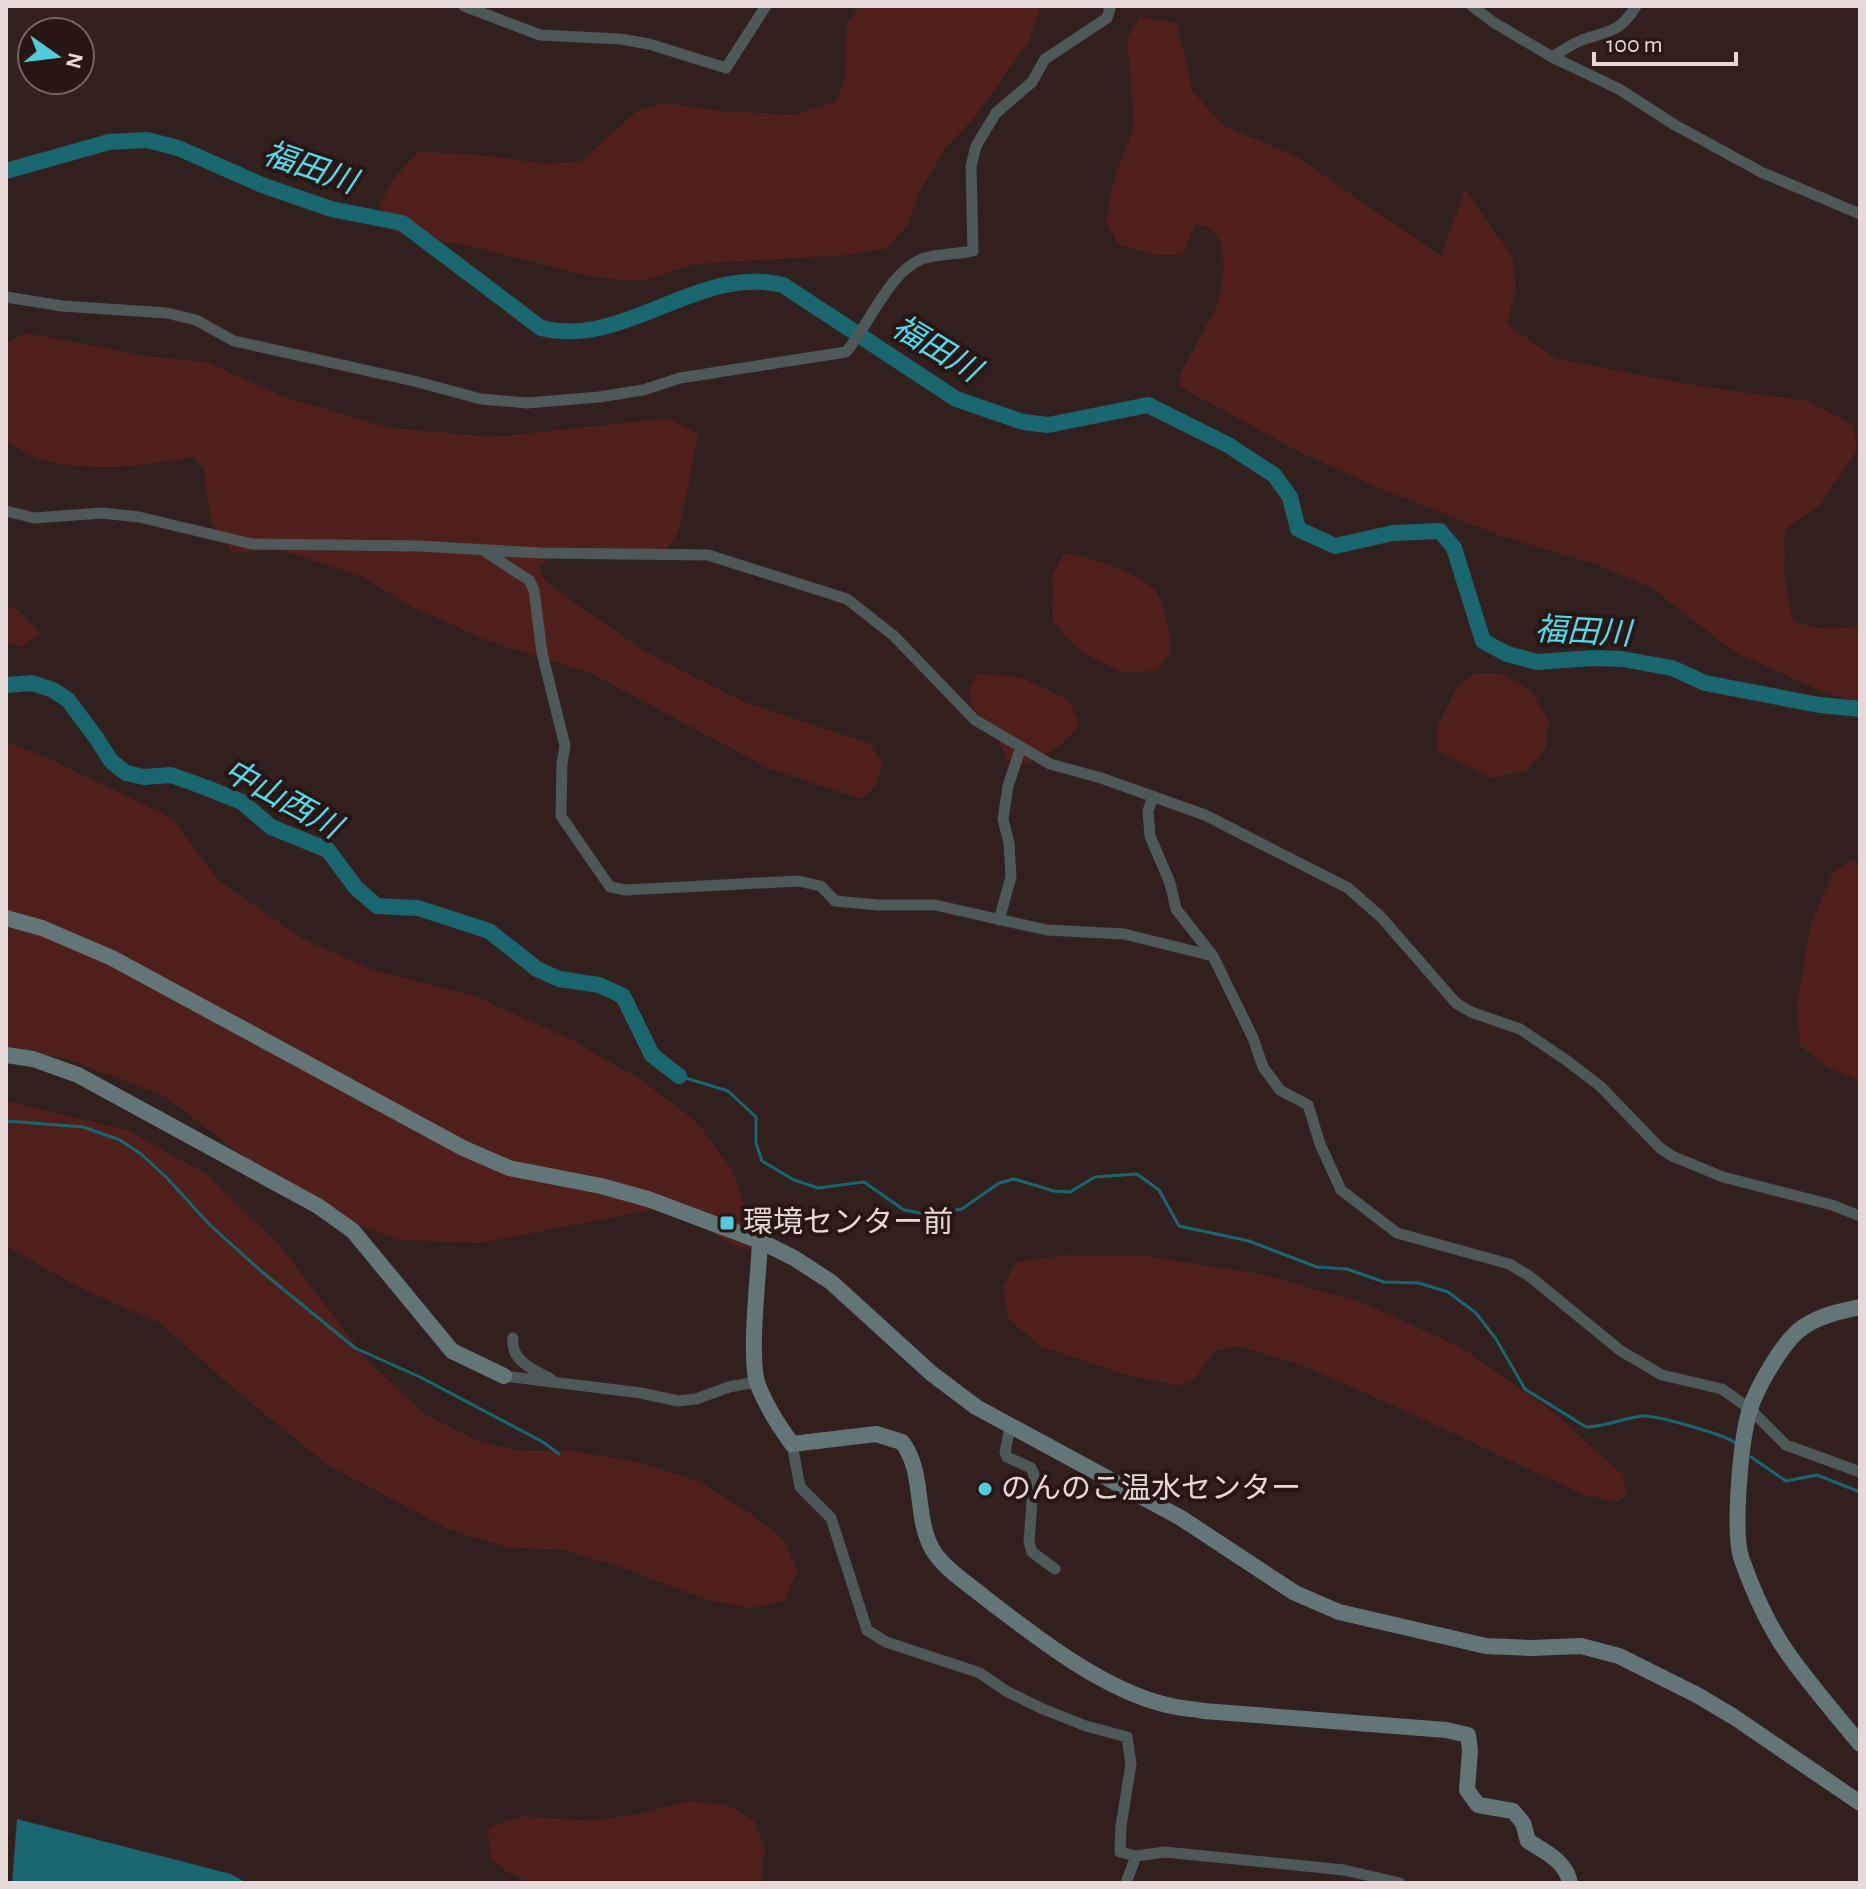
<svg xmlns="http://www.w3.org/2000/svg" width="1866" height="1889" font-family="'Alegreya Sans','Noto Sans JP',sans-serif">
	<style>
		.green { fill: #4f1f1c }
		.water { fill: #19666f }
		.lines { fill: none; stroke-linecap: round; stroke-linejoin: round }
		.stream { stroke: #19666f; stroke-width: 3 }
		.river { stroke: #19666f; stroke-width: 16 }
		.street { stroke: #4e5859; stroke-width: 11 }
		.secondary { stroke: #647577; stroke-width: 16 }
		.poi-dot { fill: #52cbda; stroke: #281614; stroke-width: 3 }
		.labels { text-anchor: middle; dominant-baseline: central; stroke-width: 8; stroke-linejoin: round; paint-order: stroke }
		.poi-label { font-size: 30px; fill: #e6d9d7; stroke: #281614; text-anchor: start }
		.water-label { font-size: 32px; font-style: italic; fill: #4fdced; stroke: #281614 }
	</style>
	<rect width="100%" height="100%" fill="#32201e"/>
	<!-- green -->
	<path class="green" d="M860,6H1041L1029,41L976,116L947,146L920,191L907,227L886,249L848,255L695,264L642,281L597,278L479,248L394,232L379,207L393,179L418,152L473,154L547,164L581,161L637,111L664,103L720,111L795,115L836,101L846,76L847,24Z
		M1140,17L1177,23L1193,92L1224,126L1294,155L1441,256L1465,189L1512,256L1516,290L1507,324L1557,359L1699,386L1808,401L1854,426L1857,450L1820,505L1785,529L1784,570L1793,622L1818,628L1860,627V703L1824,692L1734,652L1653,589L1595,564L1504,537L1381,489L1300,452L1180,387V374L1217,306L1224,266L1221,242L1208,226H1195L1182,255H1156L1119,245L1106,222L1113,182L1134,126L1127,39Z
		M25,333L153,357L207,362L284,397L390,428L495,437L668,418L698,434L679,531L663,554L559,555L538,565L546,582L644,651L742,701L869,743L882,762L876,787L860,799L770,769L590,673L488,641L408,605L363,577L281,550L231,552L210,519L204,469L192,457C145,466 94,472 46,461C33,458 18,448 6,442V344Z
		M1064,553C1086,555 1144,574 1156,592C1167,608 1169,633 1171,652L1157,671L1121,672L1081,652L1053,622L1052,576Z
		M6,605L19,611L41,634L21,647L6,643Z
		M978,673L1022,678L1068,700L1079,722C1068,745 1047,753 1026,764L1007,759L999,741L972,706L969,690Z
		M1474,673H1500L1531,691L1549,721L1546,747L1527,771L1492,778L1438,751V725L1458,685Z
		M6,742L46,757L172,818L219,881L305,940L371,969L477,997L570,1039L640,1079L696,1121L733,1171L748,1218L758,1236L749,1249L737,1248L713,1233L655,1209L481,1243L399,1240L323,1211L232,1148L166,1097L68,1059L6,1048Z
		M1853,860L1860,862V1081L1826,1066L1800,1045L1797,1004L1810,926L1833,872Z
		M6,1101L127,1130L208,1175L281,1247L368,1361L427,1416L479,1442L522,1451L568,1450L642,1463L698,1481L749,1512L784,1540L798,1571L784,1601L751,1608L704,1599L629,1570L564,1550L509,1548L450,1530L326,1464L232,1387L160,1323L86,1291L6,1246Z
		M1064,1255L1144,1256L1263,1274L1366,1304L1464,1349L1552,1411L1623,1475L1627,1496L1616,1502L1582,1494L1397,1407L1304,1366L1238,1346L1214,1352L1194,1380L1179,1386L1127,1375L1040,1346L1008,1318L1003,1288L1016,1262Z
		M689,1801L728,1805L754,1821L765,1848L761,1883H531L510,1874L490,1857L488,1828L522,1816L589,1821L643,1813Z"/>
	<!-- water -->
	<path class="water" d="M17,1819L231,1874L247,1883H12Z"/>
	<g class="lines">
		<!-- stream -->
		<path class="stream" d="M679,1076L728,1091L756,1117V1143L762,1161L794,1180L818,1188L864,1182L904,1210L930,1215L962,1209L999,1183L1014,1179L1054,1191L1070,1192L1095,1177L1137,1174L1159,1190L1179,1226L1249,1241L1317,1267L1347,1269L1384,1282L1419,1283L1448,1292L1476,1313L1496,1339L1525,1389L1586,1427C1606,1427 1623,1418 1642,1416C1656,1415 1727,1435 1737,1444
			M6,1121L83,1127L120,1140L141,1154L166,1177L210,1225L261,1271L355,1348L420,1377L543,1442L559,1454
			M1751,1457L1786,1481L1817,1475L1860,1492"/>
		<!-- river -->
		<path class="river" d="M6,171L109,142L147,140L178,148L262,185L331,209L402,223L541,328C625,349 698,264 783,285L956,399L1023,422L1048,425L1148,405L1228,445L1274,475L1290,497L1298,529L1335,546L1393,533L1440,531L1454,548L1483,641L1507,654L1537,662L1594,658L1622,659L1672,668L1705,683L1819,705L1860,709
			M6,685L32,683L53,690L68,700L97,739L111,761L126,773L144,777L171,775L207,788L242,802L271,827L328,850L356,888L377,906L418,908L489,931L537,969L559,979L599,985L623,996L652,1055L679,1076"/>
		<!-- street -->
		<path class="street" d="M464,6L540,35L620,39L649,44L726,68L766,6
			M1472,6L1493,22L1552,57L1619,89L1675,125L1761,172L1860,214
			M1552,57C1562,51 1572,44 1582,40C1608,31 1621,32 1636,6
			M6,297L62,306L167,313L196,320L234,341L414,381L481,399L527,403L599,397L643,390L680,378L846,352C869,325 889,272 922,259C937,254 957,254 973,251L971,166L976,146L996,113L1032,82L1045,59L1107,18L1110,9L1108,6
			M6,511L34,518L102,513L139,517L252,544L419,546L540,553L708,555L847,599L894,636L975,720L1050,764L1101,778L1205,815L1348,888L1381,917L1456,1003L1471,1012L1520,1029L1566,1060L1600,1086L1660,1148L1672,1156L1723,1177L1832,1205L1860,1216
			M484,551L529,580L534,590L542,653L565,746L562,763L561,816L610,887L626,890L798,881L821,886L835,901L878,905H935L1047,930L1124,934L1213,956
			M1153,796L1148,811L1150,836L1170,883L1176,909L1213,956L1253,1038L1263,1067L1280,1090L1308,1105L1320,1144L1341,1190L1397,1233L1509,1264L1528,1275L1621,1351L1662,1375L1722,1389L1750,1409L1786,1445L1860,1472
			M999,920L1011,877L1009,843L1003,819L1008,786L1021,747
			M513,1338C510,1361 534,1370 551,1379
			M504,1376L641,1393L678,1401L696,1399L729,1387L756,1382
			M1010,1427L1005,1452L1007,1457L1031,1468L1034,1475L1029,1542L1032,1552L1055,1569
			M792,1444L800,1487L831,1518L867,1630L886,1642L980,1673L1006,1691L1043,1709L1086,1726L1127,1737L1131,1764L1121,1826L1120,1852L1136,1856L1165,1852L1344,1870L1400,1883
			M1126,1883L1136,1856"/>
		<!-- secondary -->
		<path class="secondary" d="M6,918L42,928L112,958L463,1148L509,1168L601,1186L648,1199L760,1241L794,1258L831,1282L931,1373L976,1407L1181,1518L1295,1593L1339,1612L1486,1646L1531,1648L1581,1646L1619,1656L1697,1695L1734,1717L1860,1803
			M6,1055L33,1059L78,1075L318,1206L353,1231L452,1351L504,1376
			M760,1241C759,1273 748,1359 758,1385C766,1406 779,1426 792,1444L876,1434L902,1442C926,1473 913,1519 934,1552C946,1570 968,1584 984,1597C1036,1637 1103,1690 1167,1705C1179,1708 1192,1709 1204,1711L1446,1730L1468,1735L1470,1750L1467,1790L1478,1805L1513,1811L1523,1823L1528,1841C1545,1852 1566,1861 1570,1883
			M1860,1307C1838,1312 1816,1316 1798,1331C1781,1346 1757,1387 1750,1409C1741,1437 1732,1534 1742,1560C1754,1594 1770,1629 1791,1658C1813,1688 1837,1716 1860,1744"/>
	</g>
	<!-- markers -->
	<g class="poi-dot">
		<rect x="719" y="1215" width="16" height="16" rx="4"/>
		<circle cx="985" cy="1489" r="8"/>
	</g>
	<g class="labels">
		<!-- poi labels -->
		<g class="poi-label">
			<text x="743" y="1223">環境センター前</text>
			<text x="1001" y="1489">のんのこ温水センター</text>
		</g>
		<!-- water labels -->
		<g class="water-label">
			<text transform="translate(310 168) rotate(19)">福田川</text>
			<text transform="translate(936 349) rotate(31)">福田川</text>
			<text transform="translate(1583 632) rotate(3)">福田川</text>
			<text transform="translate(282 799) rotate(29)">中山西川</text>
		</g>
	</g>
	<!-- border -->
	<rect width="1866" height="1889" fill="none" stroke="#e6d9d7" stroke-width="16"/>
	<!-- north arrow -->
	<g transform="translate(56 56) rotate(104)"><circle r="38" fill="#281614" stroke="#746462" stroke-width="2"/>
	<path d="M0-6L14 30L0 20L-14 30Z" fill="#52cbda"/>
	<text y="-12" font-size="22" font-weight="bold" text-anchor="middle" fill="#e6d9d7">N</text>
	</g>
	<!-- scale -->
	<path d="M1594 52v12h142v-12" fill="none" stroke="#e6d9d7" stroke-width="4"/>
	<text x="1606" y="52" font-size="24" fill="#e6d9d7" stroke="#281614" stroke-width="6" paint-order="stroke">100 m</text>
</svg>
